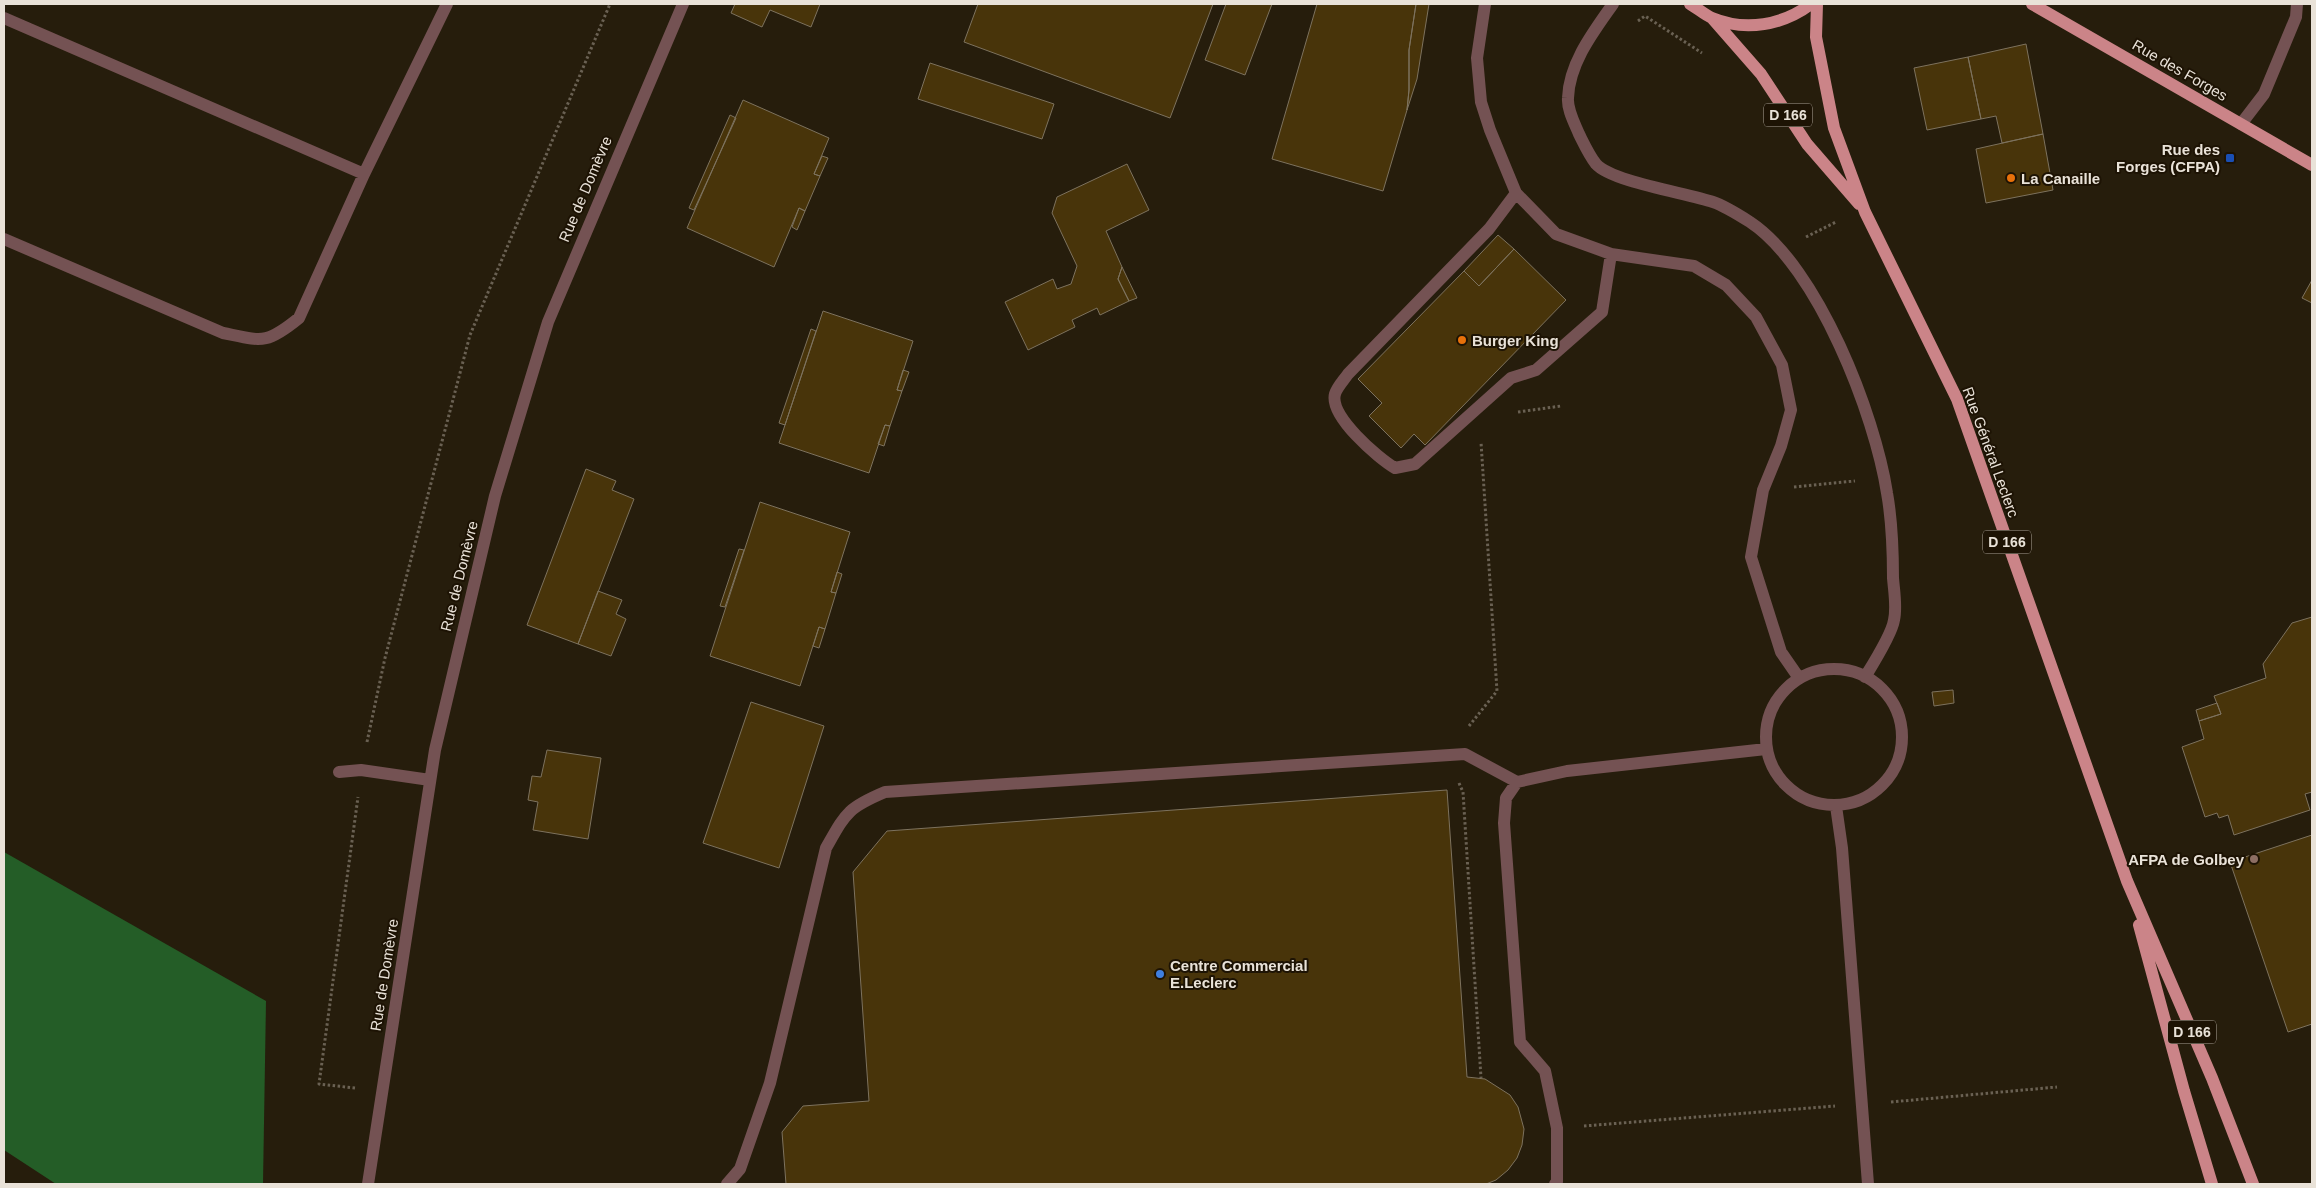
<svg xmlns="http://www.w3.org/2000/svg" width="2316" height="1188" font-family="Helvetica,sans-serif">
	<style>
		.forest { fill: #245d27 }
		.building { fill: #48340a; stroke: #7d725e }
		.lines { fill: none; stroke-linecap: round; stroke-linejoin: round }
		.path { stroke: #6a6153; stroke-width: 3; stroke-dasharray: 2.5 2.5; stroke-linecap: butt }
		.minor { stroke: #745253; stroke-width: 12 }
		.major { stroke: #cb8488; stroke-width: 12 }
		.transit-dot { fill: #1a4fb4; stroke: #1d1304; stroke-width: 2 }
		.food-dot { fill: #e8710a; stroke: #1d1304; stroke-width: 2 }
		.education-dot { fill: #8d6e63; stroke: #1d1304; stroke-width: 2 }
		.shop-dot { fill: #3f7fe0; stroke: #1d1304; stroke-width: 2 }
		.labels { text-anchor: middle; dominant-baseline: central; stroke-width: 4; stroke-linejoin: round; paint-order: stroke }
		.shield { fill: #1d1304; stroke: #aca498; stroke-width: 1 }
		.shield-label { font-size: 14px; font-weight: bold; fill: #e9e2d8 }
		.street-label { font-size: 15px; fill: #e9e2d8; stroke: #1d1304 }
		.poi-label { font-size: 15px; font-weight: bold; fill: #e9e2d8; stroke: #1d1304; text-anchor: start }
	</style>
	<rect width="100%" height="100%" fill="#261d0c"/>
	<!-- forest -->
	<path class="forest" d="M4,852L266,1001L263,1183L56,1184L4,1150Z"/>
	<!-- building -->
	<path class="building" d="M735,4H820L811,27L770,10L762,27L731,13Z
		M978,4H1213L1170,118L964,42Z
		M1226,4H1272L1245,75L1205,60Z
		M1317,4H1416L1409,50V90L1407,110L1383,191L1272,159Z
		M1416,4H1429L1417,79L1407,110L1409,90V50Z
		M2026,44L2043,134L2002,143L1996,116L1981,119L1968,57Z
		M1968,57L1981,119L1927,130L1914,68Z
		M930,63L1054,104L1042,139L918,99Z
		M743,100L829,138L814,174L820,176L805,211L799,208L774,267L687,228Z
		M730,115L736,118L694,210L689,208Z
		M2043,134L2053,190L1986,203L1976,149Z
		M822,156L828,158L820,176L814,174Z
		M1127,164L1149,210L1106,231L1122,267L1118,279L1129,301L1100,315L1097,308L1072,320L1075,327L1028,350L1005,302L1053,279L1057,289L1071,284L1077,266L1052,213L1057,197Z
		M799,208L805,211L797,230L792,227Z
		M1498,235L1514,249L1479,286L1464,271Z
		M1514,249L1566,300L1425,445L1414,434L1401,448L1369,416L1382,403L1358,379L1464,271L1479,286Z
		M1122,267L1137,298L1129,301L1118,279Z
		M2312,280V303L2302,298Z
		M823,311L913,341L897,390L902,391L890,426L885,425L869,473L779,443Z
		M811,329L816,331L785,425L779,423Z
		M903,370L909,372L902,391L897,390Z
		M885,425L890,426L884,446L878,444Z
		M586,469L616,481L612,490L634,499L578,644L527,625Z
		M760,502L850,532L831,592L836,593L825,629L819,627L800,686L710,656Z
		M739,549L744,550L725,607L720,606Z
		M837,572L842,574L836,593L831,592Z
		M598,591L622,600L616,614L626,619L611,656L578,644Z
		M2312,617V792L2305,794L2310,810L2234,835L2228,815L2219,818L2217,813L2205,817L2182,747L2204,739L2199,721L2221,714L2214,696L2266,678L2263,664L2292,623Z
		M819,627L825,629L819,648L813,646Z
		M1953,690L1954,703L1934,706L1932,692Z
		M751,702L824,726L779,868L703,843Z
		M2217,703L2221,714L2199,721L2196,710Z
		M547,750L601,758L588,839L533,830L538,802L528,800L532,776L541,777Z
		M1447,790L1467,1077L1485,1079L1510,1095L1518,1107L1524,1129L1522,1145L1517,1158L1508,1170L1496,1180L1486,1184H786L782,1132L803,1106L869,1101L853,872L887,831Z
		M2312,835V1024L2288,1032L2230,862Z"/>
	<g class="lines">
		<!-- path -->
		<path class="path" d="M1638,21L1645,16L1702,53
			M1806,237L1836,222
			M1518,412L1561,406
			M1794,487L1855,481
			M1469,726L1497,691L1481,442
			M367,742L385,658L470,335L610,4
			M1459,783L1463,792L1481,1078
			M355,1088L319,1084L358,797
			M1891,1102L2057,1087
			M1584,1126L1835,1106
			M1489,1183V1184"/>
		<!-- minor -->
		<path class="minor" d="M1485,4L1477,58L1481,102L1490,130L1516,193L1556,234L1611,254L1694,266L1726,285L1756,317L1782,365L1791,410L1781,446L1763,490L1751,557L1781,652L1799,678
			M1613,4C1594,31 1569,63 1568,98C1567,110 1575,124 1579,134C1584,144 1589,155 1596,164C1612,182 1687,193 1713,202C1725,206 1739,215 1750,222C1818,267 1875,415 1887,493C1892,521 1893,549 1893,578C1894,591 1897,607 1894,620C1892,634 1873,664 1865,677
			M4,18L364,174L447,4
			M2241,124L2264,94L2296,17L2297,4
			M1516,193L1489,229L1348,374C1344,380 1337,387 1335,394C1329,416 1378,458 1395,468L1415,464L1511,378L1536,370L1602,312L1611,254
			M4,239L223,333C262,341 266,345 299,318L364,174
			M1766 737a68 68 0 1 1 136 0a68 68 0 1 1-136 0Z
			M339,772L361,770L430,780
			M1517,782L1506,798L1504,823L1520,1042L1545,1071L1557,1128V1182L1555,1184
			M1836,806L1842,848L1868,1184
			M368,1184L435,750L495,496L548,322L683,4
			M727,1184L740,1169L770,1083L826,848C846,813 847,808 885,792L1465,754L1517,782L1567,771L1766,749"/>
		<!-- major -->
		<path class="major" d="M1690,4C1697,8 1705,15 1712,18C1746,32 1783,25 1811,4
			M1817,4L1816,37L1834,128L1865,212L1957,399L2127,881L2212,1078L2253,1184
			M2032,4L2312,165
			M1712,18L1761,74L1807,144L1859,204
			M2139,925L2184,1091L2212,1184"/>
	</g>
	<!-- markers -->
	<rect class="transit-dot" x="2225" y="153" width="10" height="10" rx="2.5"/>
	<g class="food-dot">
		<circle cx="2011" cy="178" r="5"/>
		<circle cx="1462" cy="340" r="5"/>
	</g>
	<circle class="education-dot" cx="2254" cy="859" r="5"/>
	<circle class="shop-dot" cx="1160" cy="974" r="5"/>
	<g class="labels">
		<!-- shield labels -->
		<g class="shield">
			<rect x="1764" y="103.5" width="48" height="23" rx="4"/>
			<rect x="1983" y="530.5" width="48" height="23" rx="4"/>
			<rect x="2168" y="1020.5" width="48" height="23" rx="4"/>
		</g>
		<g class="shield-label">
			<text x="1788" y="115">D 166</text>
			<text x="2007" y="542">D 166</text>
			<text x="2192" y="1032">D 166</text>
		</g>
		<!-- street labels -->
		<g class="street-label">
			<text transform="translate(2180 70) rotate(30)">Rue des Forges</text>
			<text transform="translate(585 189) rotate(-67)">Rue de Domèvre</text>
			<text transform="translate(1991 452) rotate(70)">Rue Général Leclerc</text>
			<text transform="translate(459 576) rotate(-76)">Rue de Domèvre</text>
			<text transform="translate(384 975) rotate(-81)">Rue de Domèvre</text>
		</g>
		<!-- poi labels -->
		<g class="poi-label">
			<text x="2220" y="149" text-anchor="end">Rue des<tspan x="2220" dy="17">Forges (CFPA)</tspan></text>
			<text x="2021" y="178">La Canaille</text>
			<text x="1472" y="340">Burger King</text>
			<text x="2244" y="859" text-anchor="end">AFPA de Golbey</text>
			<text x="1170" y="965">Centre Commercial<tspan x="1170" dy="17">E.Leclerc</tspan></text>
		</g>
	</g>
	<!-- border -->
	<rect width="2316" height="1188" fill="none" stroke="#e9e2d8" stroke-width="10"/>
</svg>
